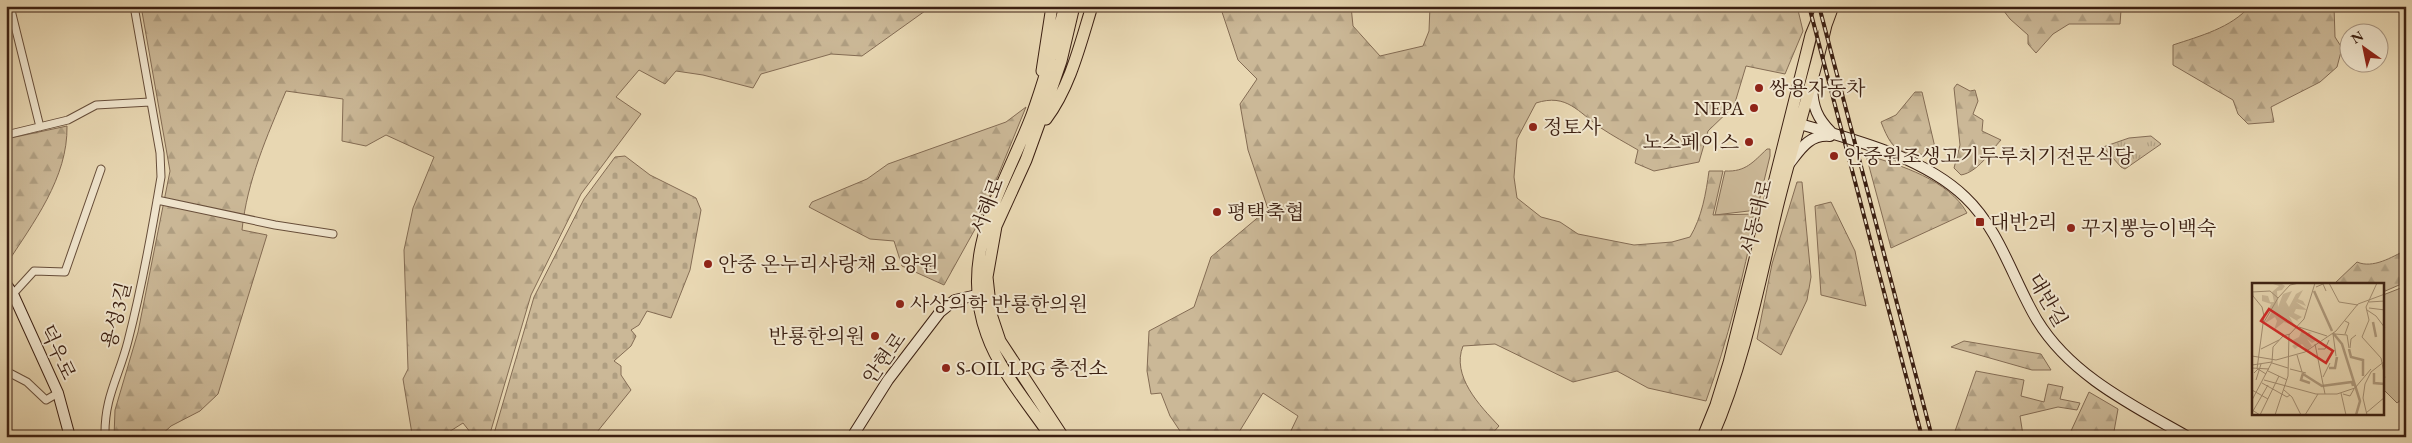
<svg xmlns="http://www.w3.org/2000/svg" width="2412" height="443" font-family="'EB Garamond','Noto Serif KR',serif">
	<style>
		.grass { fill: #cbb897; stroke: #846c54 }
		.forest { fill: url(#forest-firs); stroke: #846c54 }
		.cemetery { fill: url(#cemetery-stones); stroke: #846c54 }
		.park { fill: url(#park-tufts); stroke: #846c54 }
		.lines { fill: none; stroke-linecap: round; stroke-linejoin: round }
		.street-casing { stroke: #674e3a; stroke-width: 9 }
		.secondary-casing { stroke: #3c2012; stroke-width: 12 }
		.primary-casing { stroke: #3c2012; stroke-width: 13 }
		.street { stroke: #f0e5cd; stroke-width: 7 }
		.secondary { stroke: #f0e5cd; stroke-width: 10 }
		.primary { stroke: #e8d7b2; stroke-width: 11 }
		.rail-casing { stroke: #3c2012; stroke-width: 4 }
		.rail { stroke: #f0e5cd; stroke-width: 2; stroke-dasharray: 5.5; stroke-linecap: butt }
		.poi-dot { fill: #8f2418; stroke: #f0e5cd; stroke-width: 2 }
		.labels { text-anchor: middle; dominant-baseline: central; stroke-width: 4; stroke-linejoin: round; paint-order: stroke }
		.poi-label { font-size: 20px; fill: #3c2012; stroke: #f0e5cd; text-anchor: start }
		.street-label { font-size: 20px; fill: #3c2012; stroke: #f0e5cd }
		.inset-river { fill: none; stroke: #ae997c; stroke-width: 2.5 }
		.inset-road { fill: none; stroke: #a38e72; stroke-width: 1 }
		.view { fill: #d62828; fill-opacity: 0.15; stroke: #d62828; stroke-width: 2.5 }
		.inset-edge { fill: none; stroke: #3c2012; stroke-width: 2.5 }
	</style>
	<defs>
		<pattern id="forest-firs" width="22" height="20" patternUnits="userSpaceOnUse" patternTransform="scale(1.25)"><rect width="22" height="20" fill="#cbb897"/><path d="M5 1l3.5 6h-7zM16 11l3.5 6h-7z" fill="#af9e81"/></pattern>
		<pattern id="cemetery-stones" width="16" height="16" patternUnits="userSpaceOnUse" patternTransform="scale(1.25)"><rect width="16" height="16" fill="#cbb897"/><path d="M2 7V4a2 2 0 0 1 4 0v3zM10 15v-3a2 2 0 0 1 4 0v3z" fill="#af9e81"/></pattern>
		<pattern id="park-tufts" width="24" height="20" patternUnits="userSpaceOnUse" patternTransform="scale(1.25)"><rect width="24" height="20" fill="#cbb897"/><path d="M3 7l-1-3M5 7V3M7 7l1-3M15 17l-1-3M17 17v-4M19 17l1-3" fill="none" stroke="#af9e81"/></pattern>
	</defs>
	<rect width="100%" height="100%" fill="#e8d7b2"/>
	<filter id="stains"><feTurbulence type="fractalNoise" baseFrequency=".004" numOctaves="4"/><feColorMatrix values="0 0 0 0 .2 0 0 0 0 .09 0 0 0 0 .02 0 0 0 .5 -.17"/></filter>
	<radialGradient id="worn" r=".72"><stop offset=".6" stop-color="#630" stop-opacity="0"/><stop offset="1" stop-color="#630" stop-opacity=".3"/></radialGradient>
	<!-- grass -->
	<path class="grass" d="M1767,149H1770V156L1757,210L1715,215L1725,171C1746,172 1753,162 1767,149Z
		M2406,286V396L2397,403L2383,389V295Z"/>
	<!-- forest -->
	<path class="forest" d="M141,6H932L862,56L831,54L761,74L753,88L703,75L676,71L665,84L639,70L616,97L641,114L581,194L531,295L489,437H474L463,423L441,437H416L412,434L403,379L408,369L404,250L413,208L434,157L386,135L366,146L342,141L343,99L286,91C267,136 247,181 242,230L267,235L218,394L200,411L171,426L159,437H114L115,410L138,332L170,171Z
		M1220,6H1351L1353,26L1380,56L1423,46L1429,31L1430,6H1797L1803,31L1785,74L1746,66L1734,106L1708,131L1699,162L1654,171L1635,163L1638,150C1626,143 1613,136 1601,128C1578,112 1567,93 1536,103L1517,139L1514,177L1517,198L1541,217L1560,222L1578,234L1634,245L1672,242L1690,237C1702,217 1706,193 1709,171H1723L1713,215L1756,214C1743,277 1728,340 1706,401L1648,388L1617,371L1573,382L1495,344L1463,346C1451,376 1480,406 1499,426L1489,437H1288L1298,416L1263,393L1236,437H1184L1170,416L1161,393L1151,394L1147,371L1149,331L1194,307L1211,257L1268,209L1248,150L1240,104L1257,79L1238,60Z
		M2000,6H2124L2121,10L2120,24H2069L2053,34L2036,53L2028,44V35L2010,19Z
		M2250,6H2334L2335,37L2342,48L2337,67L2320,82L2271,107L2274,122L2248,124L2238,114L2233,100L2173,65V45C2200,36 2231,28 2250,6Z
		M1957,84L1970,91L1975,90L1978,101L1973,114L1983,120L1982,131L2001,140C1990,152 1978,172 1961,175L1954,168L1960,145L1954,88Z
		M1915,92H1922L1937,156C1901,151 1895,158 1881,122L1896,115Z
		M1026,107L979,222L944,285L902,266L894,241L870,239L809,207L812,202L867,179L888,164L1006,122Z
		M67,126C68,178 33,223 6,265V139Z
		M1866,155C1900,165 1949,180 1967,213L1891,248Z
		M1797,182H1802L1811,277L1807,300L1781,355L1757,339L1772,264Z
		M1831,202L1855,251L1866,306L1821,295L1815,206Z
		M2406,250V282L2383,292V284H2334L2357,262C2373,269 2392,257 2406,250Z
		M1964,341L2041,354L2051,370H2032L1951,347Z
		M1976,371L2024,380L2021,396L2044,402L2048,384L2063,387L2060,399L2080,403L2077,410L2058,407L2020,416L2023,435L1953,437Z
		M2089,392L2118,409L2113,437L2071,431Z"/>
	<!-- cemetery -->
	<path class="cemetery" d="M625,156L650,175L696,198L701,210L690,270L671,318L647,311L639,325L631,330L636,336L631,346L614,361L621,366V375L631,390L593,437H493L534,297L584,199L615,157Z"/>
	<!-- park -->
	<path class="park" d="M2151,136L2161,144L2125,169L2121,167L2103,147L2129,138Z"/>
	<g class="lines">
		<!-- street casing -->
		<g class="street-casing">
			<path id="street" d="M10,6L40,127
				M6,135L68,120L96,105L150,102
				M157,200L275,225L333,234
				M13,294L34,271L65,272L101,169
				M6,371L27,382L46,400L58,393
				M105,437C104,397 119,377 128,341C142,287 152,231 161,177L160,153L134,6"/>
		</g>
		<!-- secondary casing -->
		<g class="secondary-casing">
			<path id="secondary" d="M1812,88C1813,107 1817,118 1831,132
				M1793,122C1850,139 1921,155 1965,197C2000,230 2013,280 2037,320C2071,376 2134,406 2188,437
				M1789,164C1800,150 1809,134 1830,136
				M6,284L13,294L58,393L70,437
				M852,437L888,380L940,312L955,300L986,293"/>
		</g>
		<!-- primary casing -->
		<g class="primary-casing">
			<path id="primary" d="M1042,71L1052,6
				M1046,119C1070,87 1080,45 1092,6
				M1051,437C1030,406 999,370 987,335C957,254 1004,188 1032,115C1045,79 1055,43 1065,6
				M1063,437L1000,341L991,314L987,277L996,226L1026,160L1048,99L1061,61L1074,6
				M1703,437L1716,405L1729,363L1811,35L1823,6
				M1712,437C1744,364 1759,284 1777,208C1792,146 1812,86 1826,25L1833,6"/>
		</g>
		<!-- street -->
		<use href="#street" class="street"/>
		<!-- secondary -->
		<use href="#secondary" class="secondary"/>
		<!-- primary -->
		<use href="#primary" class="primary"/>
		<!-- rail casing -->
		<g class="rail-casing">
			<path id="rail" d="M1809,6L1922,437
				M1819,6L1932,437"/>
		</g>
		<!-- rail -->
		<use href="#rail" class="rail"/>
	</g>
	<!-- markers -->
	<g class="poi-dot">
		<circle cx="1759" cy="88" r="5"/>
		<circle cx="1754" cy="108" r="5"/>
		<circle cx="1533" cy="127" r="5"/>
		<circle cx="1749" cy="142" r="5"/>
		<circle cx="1834" cy="156" r="5"/>
		<circle cx="1217" cy="212" r="5"/>
		<rect x="1975" y="217" width="10" height="10" rx="2.5"/>
		<circle cx="2071" cy="228" r="5"/>
		<circle cx="708" cy="264" r="5"/>
		<circle cx="900" cy="304" r="5"/>
		<circle cx="875" cy="336" r="5"/>
		<circle cx="946" cy="368" r="5"/>
	</g>
	<g class="labels">
		<!-- poi labels -->
		<g class="poi-label">
			<text x="1769" y="88">쌍용자동차</text>
			<text x="1744" y="108" text-anchor="end">NEPA</text>
			<text x="1543" y="127">정토사</text>
			<text x="1739" y="142" text-anchor="end">노스페이스</text>
			<text x="1844" y="156">안중원조생고기두루치기전문식당</text>
			<text x="1227" y="212">평택축협</text>
			<text x="1990" y="222">대반2리</text>
			<text x="2081" y="228">꾸지뽕능이백숙</text>
			<text x="718" y="264">안중 온누리사랑채 요양원</text>
			<text x="910" y="304">사상의학 반룡한의원</text>
			<text x="865" y="336" text-anchor="end">반룡한의원</text>
			<text x="956" y="368">S-OIL LPG 충전소</text>
		</g>
		<!-- street labels -->
		<g class="street-label">
			<text transform="translate(987 206) rotate(-69)">서해로</text>
			<text transform="translate(1756 217) rotate(-76)">서동대로</text>
			<text transform="translate(2048 300) rotate(60)">대반길</text>
			<text transform="translate(116 315) rotate(-76)">용성3길</text>
			<text transform="translate(58 352) rotate(65)">덕우로</text>
			<text transform="translate(884 358) rotate(-54)">안현로</text>
		</g>
	</g>
	<!-- overview -->
	<g transform="translate(2252 283)">
		<rect width="132" height="132" fill="#e8d7b2"/>
		<path d="M18,0H34V1H30L33,3L30,7L25,8L26,24L31,11L40,8L34,19L37,24L44,11L51,7L46,16L51,18L54,23L44,19L55,27L44,26L42,30L50,34L45,37L47,39L37,33L43,43L32,39L22,47L25,38L23,34L12,41L21,27L17,26L19,21L10,18V12L16,13L18,19H22L20,9L27,3ZM50,47L53,52L57,49L60,50L57,51L65,57L60,60L55,56L60,63L55,67L50,61L43,66L40,63L44,60L41,57L47,54Z" fill="#cbb897"/>
		<path class="inset-river" d="M62,8L80,48M121,39L124,54M81,50L90,61L108,118L104,132M97,66L99,74L111,77V93M77,85H83L85,74M51,90L49,97L58,100M122,90V100L133,101M51,91L70,103L100,99L101,103"/>
		<path class="inset-road" d="M77,0L87,19L106,22M125,0L114,24L117,37L110,54L129,75L133,95M0,2L1,13L10,24L12,33L5,86M64,4L71,1L74,8M0,9L18,8L26,15L38,2L47,0M117,19L133,18M117,25L133,27M115,27L124,33L133,45M93,38L97,40L93,51M12,39L26,15M47,44L75,53M81,51L84,73M83,51L95,52L97,65M63,61L73,111M98,65L99,56L104,52M9,66L27,57M66,66H73L77,57M45,72L50,89M0,73L24,77L53,69L84,48L106,21L133,11M20,80L36,85M0,82L20,79M0,85L17,86M38,86L54,90M16,88L35,97M2,90L6,86L14,91M71,94L78,80M4,97L9,81M12,97L64,111H85L103,105L119,86M10,100L35,114L38,112M0,107L16,116M32,107L40,114L49,132M89,110L94,132M91,111L98,113L102,106M0,117L20,79L21,64L31,53L38,51M0,127L8,132L27,93M1,128L16,102M114,130L133,114M23,132L36,93L37,52L52,36L63,0M53,132L66,111M115,132L111,115L113,101L119,89L133,78"/>
		<path class="view" d="M17,26L81,68L74,80L9,38Z"/>
		<rect width="132" height="132" class="inset-edge"/>
	</g>
	<!-- margin -->
	<rect width="2412" height="443" fill="none" stroke="#e8d7b2" stroke-width="25"/>
	<rect x="8" y="8" width="2397" height="428" fill="none" stroke="#3c2012" stroke-width="2.5"/>
	<rect x="12" y="12" width="2387" height="418" fill="none" stroke="#3c2012"/>
	<!-- north arrow -->
	<g transform="translate(2364 48) rotate(327)"><circle r="24" fill="#f0e5cd" stroke="#a89682"/>
	<path d="M0-4L9 19L0 12L-9 19Z" fill="#8f2418"/>
	<text y="-8" font-size="14" font-weight="bold" text-anchor="middle" fill="#3c2012">N</text>
	</g>
	<rect width="100%" height="100%" filter="url(#stains)"/>
	<rect width="100%" height="100%" fill="url(#worn)"/>
</svg>
